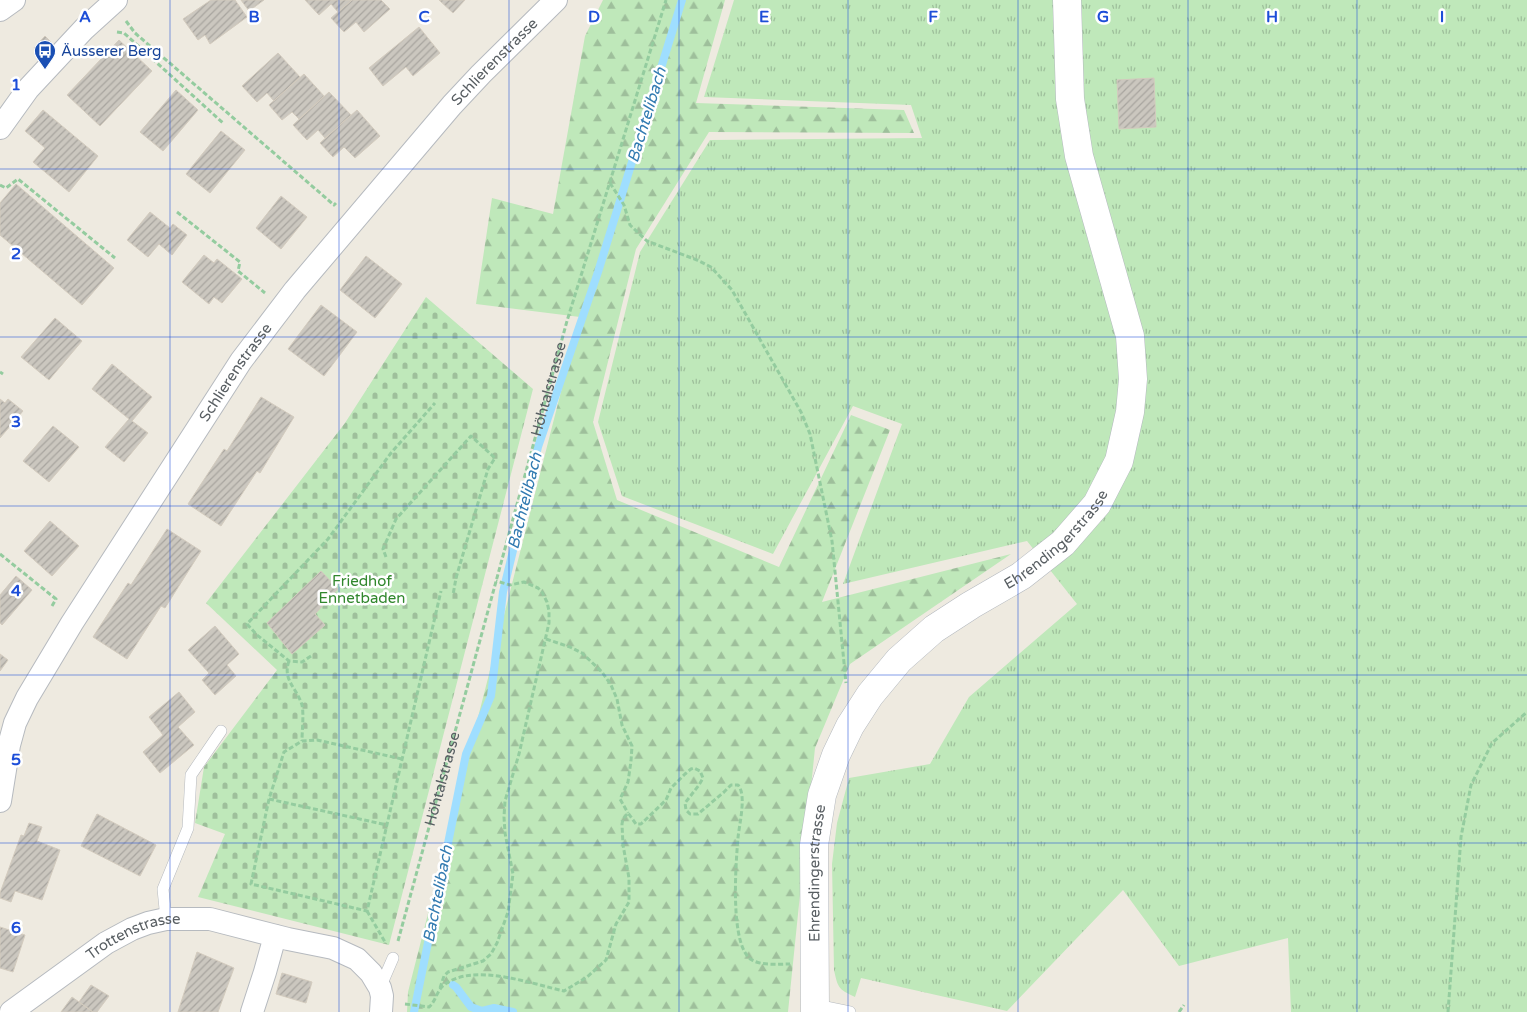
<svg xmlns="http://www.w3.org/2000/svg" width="1527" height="1012" font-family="'Varela Round',sans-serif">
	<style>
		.grass { fill: url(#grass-tufts) }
		.forest { fill: url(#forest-firs) }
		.cemetery { fill: url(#cemetery-stones) }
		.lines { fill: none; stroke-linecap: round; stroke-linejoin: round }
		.stream { stroke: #9fdeff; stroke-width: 8 }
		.building { fill: url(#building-hatch); stroke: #d3cbbe }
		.lane-casing { stroke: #b6babf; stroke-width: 12 }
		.street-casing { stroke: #b6babf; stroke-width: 24 }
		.secondary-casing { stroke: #b4b9bf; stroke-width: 29 }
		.path { stroke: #94cc9f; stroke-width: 3; stroke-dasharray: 5 2.5; stroke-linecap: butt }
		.lane { stroke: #fff; stroke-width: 11 }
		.street { stroke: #fff; stroke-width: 22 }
		.secondary { stroke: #fff; stroke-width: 28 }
		.grid { fill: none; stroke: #1d4ed8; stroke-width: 1; stroke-opacity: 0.55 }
		.labels { text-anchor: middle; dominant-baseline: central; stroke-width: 5; stroke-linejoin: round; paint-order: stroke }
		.transit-label { font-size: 15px; fill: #164399; stroke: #fff; text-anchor: start }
		.street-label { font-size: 15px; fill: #595f63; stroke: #fff }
		.park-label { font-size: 15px; fill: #31872d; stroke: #fff }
		.water-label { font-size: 16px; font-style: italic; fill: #327bb1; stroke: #fff }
		.grid-label { font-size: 16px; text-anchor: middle; font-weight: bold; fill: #1d4ed8; stroke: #fff; stroke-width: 5; stroke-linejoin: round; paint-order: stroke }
	</style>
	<defs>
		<pattern id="grass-tufts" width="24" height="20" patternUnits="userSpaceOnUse" patternTransform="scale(1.25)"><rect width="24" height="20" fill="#bfe8ba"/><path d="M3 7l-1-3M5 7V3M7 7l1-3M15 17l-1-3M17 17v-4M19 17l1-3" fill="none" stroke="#9ebf9b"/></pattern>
		<pattern id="forest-firs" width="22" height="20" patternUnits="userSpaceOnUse" patternTransform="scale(1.25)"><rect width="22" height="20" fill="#bfe8ba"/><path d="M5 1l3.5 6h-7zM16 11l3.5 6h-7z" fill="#9ebf9b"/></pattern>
		<pattern id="cemetery-stones" width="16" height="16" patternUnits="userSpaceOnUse" patternTransform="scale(1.25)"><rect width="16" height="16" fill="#bfe8ba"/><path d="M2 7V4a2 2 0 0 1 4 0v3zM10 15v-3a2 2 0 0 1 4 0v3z" fill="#9ebf9b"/></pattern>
		<pattern id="building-hatch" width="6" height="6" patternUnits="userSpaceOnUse" patternTransform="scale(1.25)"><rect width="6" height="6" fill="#cbc7bf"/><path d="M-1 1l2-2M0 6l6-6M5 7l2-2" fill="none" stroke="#a8a59f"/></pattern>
	</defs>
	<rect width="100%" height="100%" fill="#eeeae0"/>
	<!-- grass -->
	<path class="grass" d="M734,0H1527V1012H1291L1288,938L1179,966L1123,890L1007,1011L861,978L855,997C838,989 838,988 834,970L832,864L837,823L849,778L930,764L969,697L1077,604L1027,541L843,584L902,424L853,406L773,554L622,496L598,422L640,252L710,140L922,138L911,105L704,97Z"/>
	<!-- forest -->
	<path class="forest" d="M603,0H725L696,103L904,110L914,133L709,132L636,249L593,422L617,500L779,567L851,415L890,430L822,602L1011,554L850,664L815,748L788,1012H407L408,992L580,317L476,304L492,198L553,214L585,36Z"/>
	<!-- cemetery -->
	<path class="cemetery" d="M426,297L533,389L389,945L198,897L225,834L195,823L204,767L277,670L206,603L345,423Z"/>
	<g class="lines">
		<!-- stream -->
		<path class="stream" d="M453,985L456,987L471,1007L482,1011L494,1008L513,1012
			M414,1012L466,754L491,696L503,592L538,447L598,272L682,0"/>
	</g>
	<!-- building -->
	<path class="building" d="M211,0H235L247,17L210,44L205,35L198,40L183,19Z
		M241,0H264L249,11Z
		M305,0H352L338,12L331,4L319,15Z
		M352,0H381L390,9L364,32L356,22L344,32L331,18Z
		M439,0H465L453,13Z
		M419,27L440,53L413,76L406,67L383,86L369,68Z
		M45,36L51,42L40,53L34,48Z
		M119,40L152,71L100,126L67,95Z
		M278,53L300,77L274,101L267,93L257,102L242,86Z
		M304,74L324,96L299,119L292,112L282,120L269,105Z
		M1154,78L1156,127L1119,129L1117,80Z
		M176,90L198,110L163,151L140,132Z
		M329,92L351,115L325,138L318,130L307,140L293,125Z
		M43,110L98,156L69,192L33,162L45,148L25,131Z
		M357,110L380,136L355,158L344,147L333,157L320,143Z
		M221,131L245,150L210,193L186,174Z
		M16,184L114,268L82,305L0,235V203Z
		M281,196L307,217L281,249L256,228Z
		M150,212L170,228L173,224L187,235L172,255L159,244L148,257L127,240Z
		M204,255L214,263L217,259L242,279L222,303L214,297L209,304L182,282Z
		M366,256L402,284L375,318L340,290Z
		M321,305L357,332L324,376L288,349Z
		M55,318L82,341L49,380L21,357Z
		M112,364L152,397L132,421L148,433L124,462L105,447L129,419L92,389Z
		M261,397L294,417L260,473L257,471L221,526L188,504L224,449L227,451Z
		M0,399L5,403L8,399L23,411L0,438Z
		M53,426L79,447L49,482L23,461Z
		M50,521L79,546L52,576L24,551Z
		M167,529L201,551L165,608L161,606L127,659L93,637L128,583L131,585Z
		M321,571L338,589L315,614L325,625L292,654L267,623Z
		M16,576L32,590L2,625L0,623V595Z
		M215,626L239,654L227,665L236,676L215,695L202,680L209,673L188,650Z
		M0,654L8,660L0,671Z
		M179,692L195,712L178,727L194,745L160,773L143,752L163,735L149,717Z
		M97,814L156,845L140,876L81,846Z
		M29,823L42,827L37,841L60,850L42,900L15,891L11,902L0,898V893L21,835L24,836Z
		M0,927L25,935L13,972L0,968Z
		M197,952L234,968L218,1012H178Z
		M282,973L312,982L306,1003L276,994Z
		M91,985L109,996L97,1012H93L79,1002Z
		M72,997L93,1012H61Z"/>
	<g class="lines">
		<!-- lane casing -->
		<g class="lane-casing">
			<path id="lane" d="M166,919L163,889L188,828L191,775L221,731
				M380,988L393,958
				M816,1005L850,1012"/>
		</g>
		<!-- street casing -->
		<g class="street-casing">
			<g id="street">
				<path d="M0,10L14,0"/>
				<path d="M0,128L28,89L84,29L116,0"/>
				<path id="s2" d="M0,801L9,745L15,723L27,698L72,623L241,361L295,290L452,105L481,74L556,0"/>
				<path id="s3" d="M11,1012L106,943L132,929L148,923L166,919H210L288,939L333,948L357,959L371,973L380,988L382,996L381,1012"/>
				<path d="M252,1012L265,972L275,936"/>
			</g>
		</g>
		<!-- secondary casing -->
		<g class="secondary-casing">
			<g id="secondary">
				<path id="s4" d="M815,1012L814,845L822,795L836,755L850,726L870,695L899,660L934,629L971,605L1021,576L1063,543L1097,504L1119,461L1130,412L1133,379L1130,336L1079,156L1070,99L1067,0"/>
			</g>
		</g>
		<!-- path -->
		<g class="path">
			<path d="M126,21L135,33L334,205L336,203"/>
			<path d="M117,32L124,33L223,123"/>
			<path d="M610,183L624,205L630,225L647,241L697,260L711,267L732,290L801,412L810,434L832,541L846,683"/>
			<path d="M0,185L6,188L18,179L115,258"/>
			<path d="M177,212L240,262L238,271L265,293"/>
			<path d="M0,372L3,374"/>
			<path d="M0,554L56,599L52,606"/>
			<path d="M386,557L383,549L396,519L471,436L495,458L488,469L456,578L453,595"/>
			<path d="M546,639L570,647L582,653L602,672L611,685L617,699L622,725L632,746L631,761L628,782L620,799L628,813"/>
			<path d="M311,656L302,662L289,661L257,635L247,624L328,539L391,453L435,403"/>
			<path d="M289,661C282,680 297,688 302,705C304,714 302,731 302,741"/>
			<path d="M402,759L317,740L302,741L284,752L269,799L251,884L367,911L441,591"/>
			<path d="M269,799L387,825"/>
			<path d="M367,911L385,942"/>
			<path id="s1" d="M398,941L567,321L666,0"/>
			<path d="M440,988L444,976L448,972L483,961L491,954L497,943L508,912L513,874L505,833L504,817L505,801L519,754L549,623V611L547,602L542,592L538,588L524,582L510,585L496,581"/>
			<path d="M405,1004L429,1007C436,1001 437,990 444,985C473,962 532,984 564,991L587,977L606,960L616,924L629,902V878L623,845L622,824L623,819L628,813L636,824H641L666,800L671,788L685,774L691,769L694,768L700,771L703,778L699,785L685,803L686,810L690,814H698L724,792L731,785H738C747,795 739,825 738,838C736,862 729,947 752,960C762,966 779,964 790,964"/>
			<path d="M1179,1012L1184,1005"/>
			<path d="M1448,1012L1461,837L1471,785L1492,743L1527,712"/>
		</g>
		<!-- lane -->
		<use href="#lane" class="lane"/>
		<!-- street -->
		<use href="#street" class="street"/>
		<!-- secondary -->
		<use href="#secondary" class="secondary"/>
	</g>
	<!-- grid -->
	<path class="grid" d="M170,0V1012M339,0V1012M509,0V1012M679,0V1012M848,0V1012M1018,0V1012M1188,0V1012M1357,0V1012M0,169H1527M0,337H1527M0,506H1527M0,675H1527M0,843H1527"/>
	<!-- icons -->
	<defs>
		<g id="bus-pin" transform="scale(1.125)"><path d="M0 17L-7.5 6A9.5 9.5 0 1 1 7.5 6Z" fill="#1a4fb4" stroke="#fff"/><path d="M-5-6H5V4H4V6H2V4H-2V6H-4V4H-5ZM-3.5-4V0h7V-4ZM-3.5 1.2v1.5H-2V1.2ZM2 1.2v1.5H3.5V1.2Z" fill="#fff"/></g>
	</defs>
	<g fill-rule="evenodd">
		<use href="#bus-pin" x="45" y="51"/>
	</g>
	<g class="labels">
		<!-- transit labels -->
		<g class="transit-label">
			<text x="61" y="51">Äusserer Berg</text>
		</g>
		<!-- street labels -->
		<g class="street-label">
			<text stroke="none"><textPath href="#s2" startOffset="899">Schlierenstrasse</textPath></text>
			<text stroke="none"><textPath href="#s2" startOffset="494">Schlierenstrasse</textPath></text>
			<text stroke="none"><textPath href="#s1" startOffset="572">Höhtalstrasse</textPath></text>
			<text stroke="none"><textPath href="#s4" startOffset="574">Ehrendingerstrasse</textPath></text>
			<text stroke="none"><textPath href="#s1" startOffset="168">Höhtalstrasse</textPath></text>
			<text stroke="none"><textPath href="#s4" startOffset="139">Ehrendingerstrasse</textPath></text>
			<text stroke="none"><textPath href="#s3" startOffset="146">Trottenstrasse</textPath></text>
		</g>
		<!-- park labels -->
		<g class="park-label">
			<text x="362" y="581">Friedhof<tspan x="362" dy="17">Ennetbaden</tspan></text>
		</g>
		<!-- water labels -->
		<g class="water-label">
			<text transform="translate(647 115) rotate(-73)">Bachtelibach</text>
			<text transform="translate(525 501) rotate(-76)">Bachtelibach</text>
			<text transform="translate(438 894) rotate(-79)">Bachtelibach</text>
		</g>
	</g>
	<g class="grid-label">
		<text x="85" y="22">A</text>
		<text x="254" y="22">B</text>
		<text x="424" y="22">C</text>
		<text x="594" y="22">D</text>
		<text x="764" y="22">E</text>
		<text x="933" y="22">F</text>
		<text x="1103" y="22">G</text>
		<text x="1272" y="22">H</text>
		<text x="1442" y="22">I</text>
		<text x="16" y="90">1</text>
		<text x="16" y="259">2</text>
		<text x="16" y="427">3</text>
		<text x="16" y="596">4</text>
		<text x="16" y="765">5</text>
		<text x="16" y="933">6</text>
	</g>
</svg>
